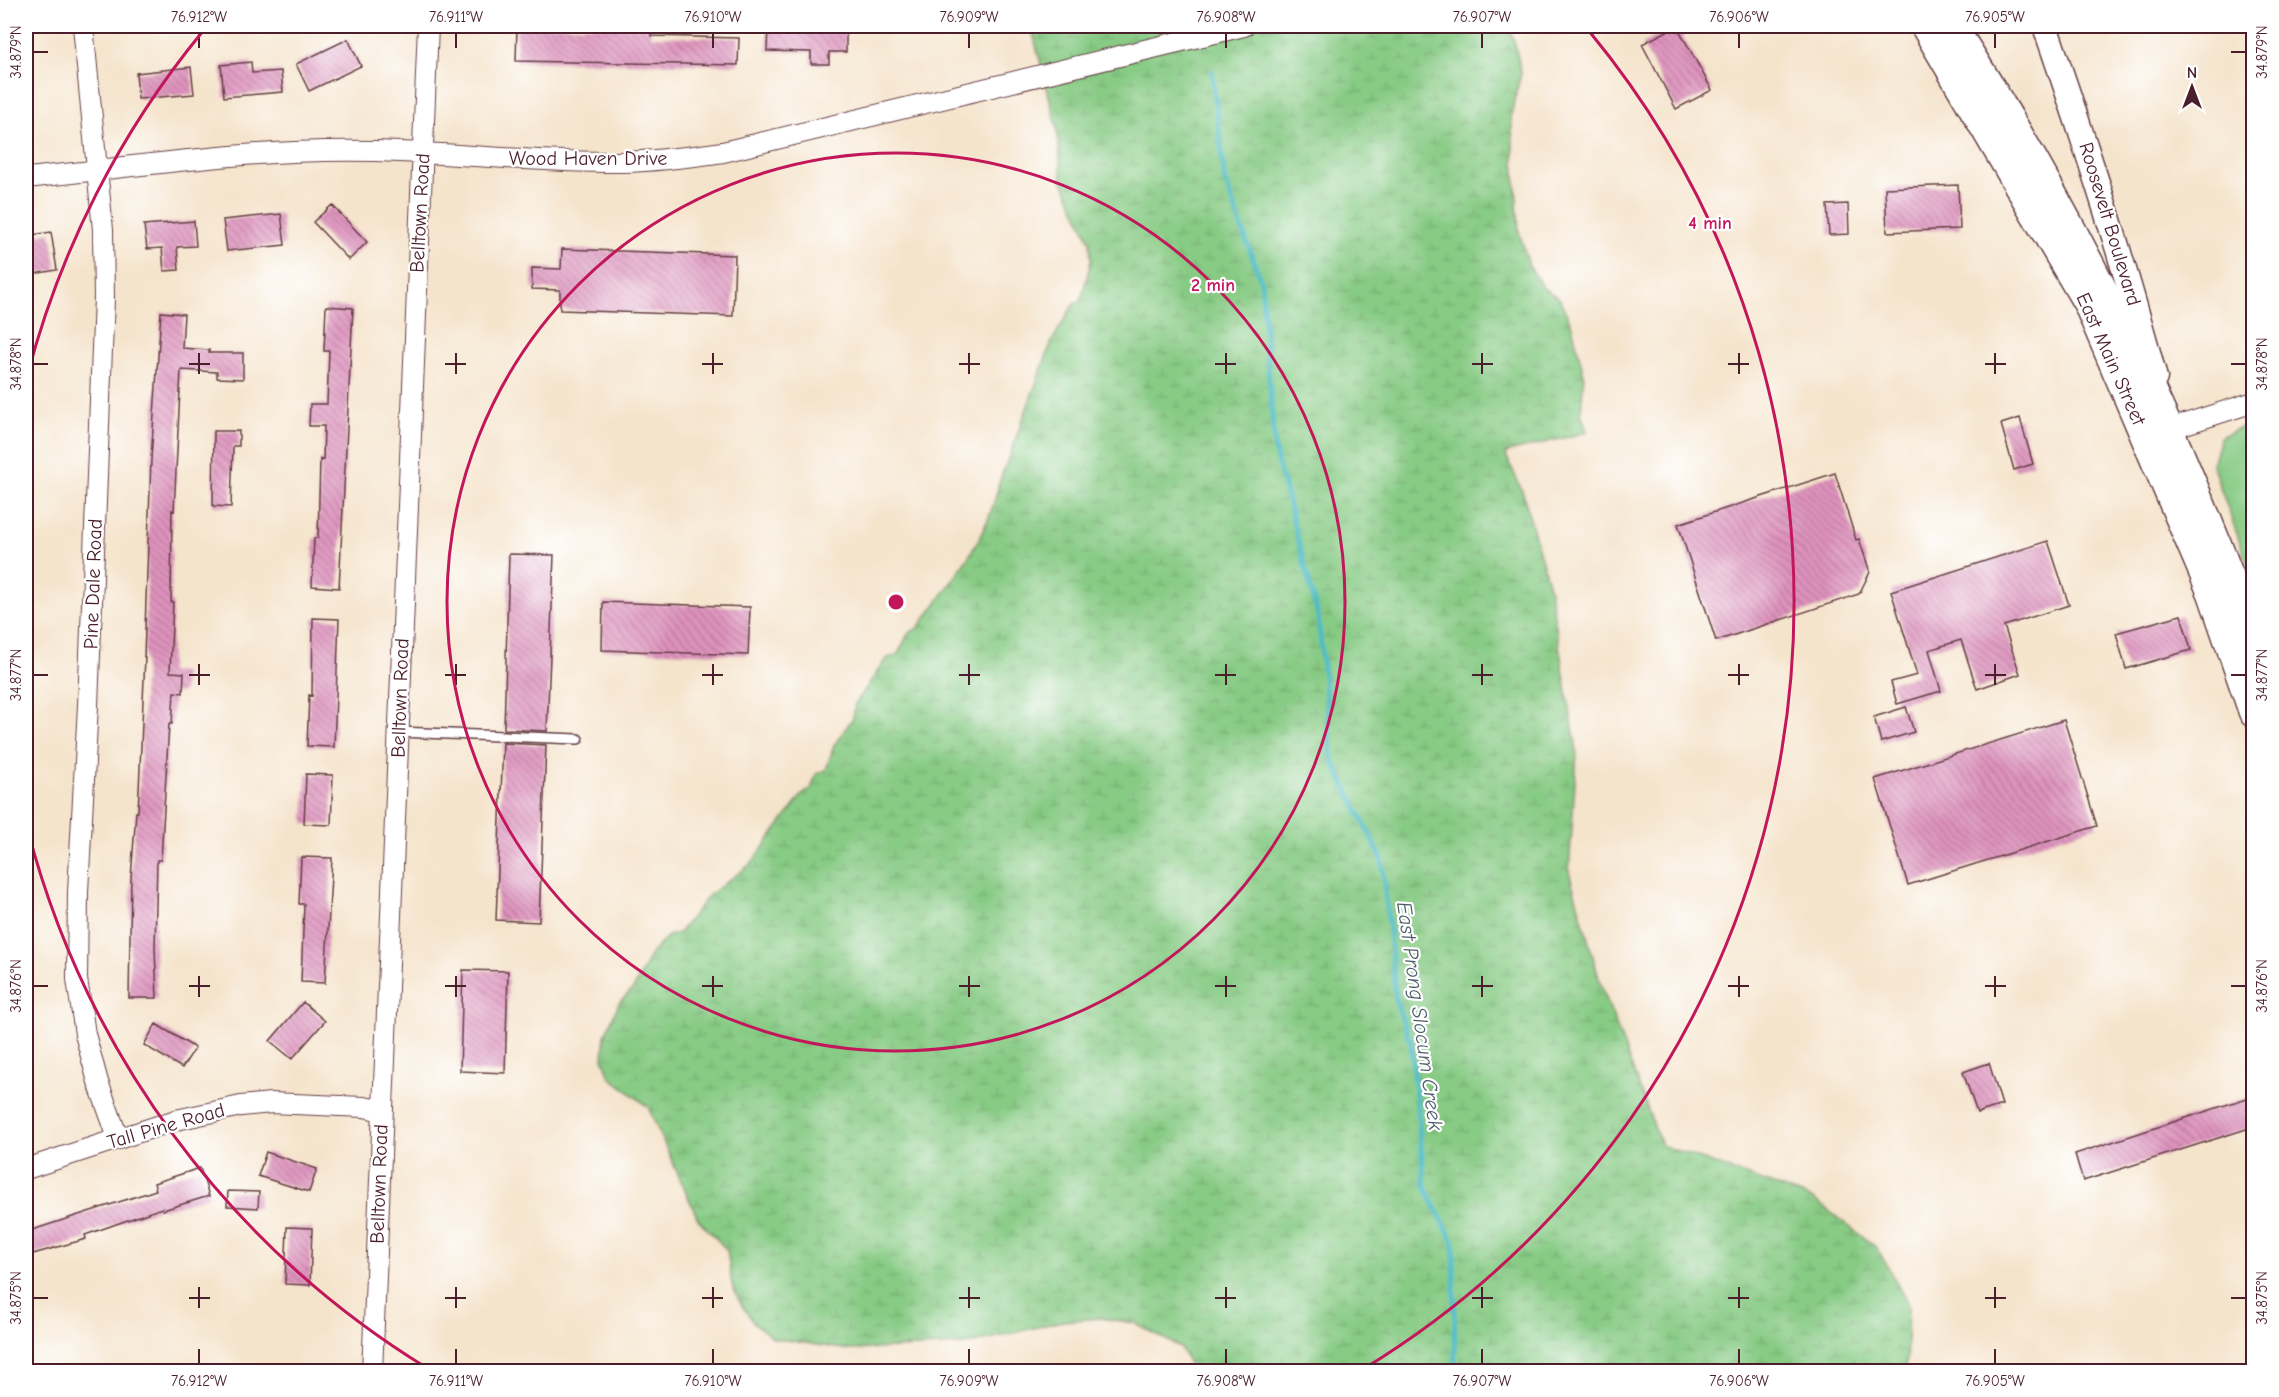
<svg xmlns="http://www.w3.org/2000/svg" width="2279" height="1397" font-family="'Comic Neue',sans-serif">
	<style>
		.wetland { fill: url(#wetland-marsh); stroke: #687558; stroke-width: 1.5 }
		.green { fill: #87cb84; stroke: #687558; stroke-width: 1.5 }
		.lines { fill: none; stroke-linecap: round; stroke-linejoin: round }
		.stream { stroke: #4dbbc6; stroke-width: 5 }
		.building { fill: url(#building-back-hatch) }
		.service-casing { stroke: #643d43; stroke-width: 12 }
		.minor-casing { stroke: #643d43; stroke-width: 22 }
		.tertiary-casing { stroke: #643d43; stroke-width: 27 }
		.primary-casing { stroke: #643d43; stroke-width: 33 }
		.service { stroke: #fff; stroke-width: 9 }
		.minor { stroke: #fff; stroke-width: 20 }
		.tertiary { stroke: #fff; stroke-width: 24 }
		.primary { stroke: #fff; stroke-width: 30 }
		.ticks { fill: none; stroke: #4a1f2b; stroke-width: 2 }
		.ring { fill: none; stroke: #c2185b; stroke-width: 3 }
		.labels { text-anchor: middle; dominant-baseline: central; stroke-width: 4.5; stroke-linejoin: round; paint-order: stroke }
		.street-label { font-size: 20px; fill: #4a1f2b; stroke: #fff }
		.water-label { font-size: 21px; font-style: italic; fill: #4b5d69; stroke: #fff }
		.centre { fill: #c2185b; stroke: #fff; stroke-width: 3 }
		.ring-label { font-size: 18px; text-anchor: middle; font-weight: bold; fill: #c2185b; stroke: #fff; stroke-width: 4.5; stroke-linejoin: round; paint-order: stroke }
		.neatline { fill: none; stroke: #4a1f2b; stroke-width: 2 }
		.ticks-label { font-size: 15px; text-anchor: middle; fill: #4a1f2b }
	</style>
	<defs>
		<pattern id="wetland-marsh" width="20" height="14" patternUnits="userSpaceOnUse" patternTransform="scale(1.5)"><rect width="20" height="14" fill="#87cb84"/><path d="M1 5h8M5 5V1M11 12h8M15 12V8" fill="none" stroke="#76ae72"/></pattern>
		<pattern id="building-back-hatch" width="6" height="6" patternUnits="userSpaceOnUse" patternTransform="scale(1.5)"><rect width="6" height="6" fill="#de93bd"/><path d="M-1 5l2 2M0 0l6 6M5-1l2 2" fill="none" stroke="#b6779a"/></pattern>
	</defs>
	<rect width="100%" height="100%" fill="#fff"/>
	<filter id="ink" filterUnits="userSpaceOnUse"><feTurbulence type="fractalNoise" baseFrequency=".0167" numOctaves="2"/><feDisplacementMap in="SourceGraphic" scale="12" xChannelSelector="R" yChannelSelector="G"/><feConvolveMatrix kernelMatrix="1 2 1 2 8 2 1 2 1" color-interpolation-filters="sRGB"/></filter>
	<filter id="wash" filterUnits="userSpaceOnUse"><feTurbulence type="fractalNoise" baseFrequency=".008" numOctaves="4" result="noise"/><feDisplacementMap in="SourceGraphic" scale="24" xChannelSelector="R" yChannelSelector="G"/><feGaussianBlur stdDeviation="1.35" result="paint"/><feColorMatrix in="noise" values="0 0 0 0 0 0 0 0 0 0 0 0 0 0 0 0 0 1.4 0 .05"/><feComposite in="paint" operator="in"/></filter>
	<g filter="url(#wash)">
		<rect width="100%" height="100%" fill="#f5e4cc"/>
		<!-- wetland -->
		<path class="wetland" d="M1031,26H1507L1514,40L1521,73L1511,115L1519,232L1529,266L1543,288L1559,298L1572,326L1584,375L1581,413L1587,432L1505,453L1523,493L1549,587L1577,751L1569,872L1600,982L1661,1145L1813,1199L1877,1248L1908,1304L1906,1371H1193L1180,1347L1134,1323L1100,1318L1062,1321L965,1345L849,1350L773,1338L755,1324L741,1304L732,1285L727,1250L698,1219L648,1107L610,1077L603,1058L605,1035L619,1003L634,988L651,954L668,936L679,933L709,895L751,864L802,795L811,789L816,774L826,770L834,745L853,718L855,704L886,659L898,654L908,634L918,628C950,584 989,538 999,483L1052,341L1073,305L1081,300L1091,261L1090,242L1062,179L1057,127Z"/>
		<!-- green -->
		<path class="green" d="M2253,422V579L2212,464L2220,437Z"/>
		<g class="lines">
			<!-- stream -->
			<path class="stream" d="M1212,72L1225,181L1261,281L1275,452L1318,616L1332,759L1382,859L1396,1001L1411,1044L1425,1187L1454,1243L1455,1372"/>
		</g>
		<g id="blocks">
			<!-- building -->
			<path class="building" d="M517,26H651V36L739,38L738,65L516,61Z
				M768,26H846V52H829V64H811V52L767,51Z
				M1677,26L1712,90L1676,109L1642,44Z
				M348,39L361,66L309,91L296,64Z
				M251,62L252,73L281,71L283,92L224,97L221,65Z
				M191,67L194,94L138,99L136,73Z
				M1958,185L1960,229L1887,232L1885,188Z
				M1848,204L1849,234L1829,235L1827,205Z
				M332,205L367,242L349,260L313,222Z
				M281,214L285,245L227,251L223,220Z
				M194,221L196,246L177,247L179,270L164,271L162,248L147,249L144,225Z
				M51,232L57,270L34,274L32,262L26,263V236Z
				M562,249L735,255L733,316L560,310V290L532,289V268L561,269Z
				M326,306L353,308L339,588L312,586L314,538H318L320,459L323,460L324,426H309L310,404H327L329,351H324Z
				M161,312L184,314L182,348L209,350V353H243V379L217,378V372L181,370L174,511L172,510L171,602H173L170,672L184,673L183,693L174,692L172,724H169L161,860H157L155,949L157,998H129L131,878L136,812H138L145,657H144L151,459Z
				M2020,418L2033,464L2014,470L2001,424Z
				M214,431H239V446H233L231,507L213,506Z
				M1835,473L1856,540L1859,539L1870,572L1859,594L1716,641L1678,524Z
				M2048,541L2069,605L2004,626L2020,674L1977,689L1961,640L1929,650L1941,691L1897,704L1891,682L1917,675L1891,591Z
				M509,554L554,555L547,731L504,729Z
				M603,602L750,607L748,655L602,650Z
				M2181,615L2191,650L2126,669L2116,633Z
				M313,618L339,619L334,747L307,746L309,695L312,696Z
				M1906,707L1914,732L1881,742L1874,717Z
				M2064,720L2097,826L1908,885L1875,779Z
				M503,743L546,745L539,922L496,920Z
				M306,774L333,775L331,825L304,824Z
				M301,857L332,858L325,983L301,982L304,904H299Z
				M463,970L508,971L505,1073L460,1071Z
				M303,1002L325,1021L292,1059L270,1041Z
				M156,1024L195,1048L182,1068L144,1045Z
				M1989,1063L2002,1105L1977,1113L1963,1072Z
				M2253,1096V1127L2083,1181L2075,1154Z
				M266,1152L317,1169L309,1192L258,1176Z
				M200,1168L209,1196L163,1210L162,1208L85,1235L86,1239L33,1254L26,1232L156,1190L154,1183Z
				M228,1191L259,1192L258,1208L227,1206Z
				M287,1227L312,1228L310,1285L285,1284Z"/>
		</g>
	</g>
	<g filter="url(#ink)">
		<use href="#blocks" fill-opacity="0" stroke="#643d43" stroke-width="1.5"/>
		<g class="lines">
			<!-- service casing -->
			<g class="service-casing">
				<path id="service" d="M398,732L578,739"/>
			</g>
			<!-- minor casing -->
			<g class="minor-casing">
				<path id="minor" d="M83,26L103,230L104,298L88,705L78,892L77,979L85,1034L98,1082L118,1138
					M26,178C141,166 257,148 374,151C457,153 540,163 623,162C657,161 689,157 723,152L1244,26
					M2157,433L2254,402
					M26,1169L176,1120L241,1106L271,1103L364,1107L383,1111
					M372,1372L428,26"/>
			</g>
			<!-- tertiary casing -->
			<g class="tertiary-casing">
				<path id="tertiary" d="M2045,26C2085,142 2123,259 2155,378"/>
			</g>
			<!-- primary casing -->
			<g class="primary-casing">
				<path id="primary" d="M1926,26L2089,304L2213,593L2254,712
					M1951,26C2076,220 2176,427 2254,645"/>
			</g>
			<!-- service -->
			<use href="#service" class="service"/>
			<!-- minor -->
			<use href="#minor" class="minor"/>
			<!-- tertiary -->
			<use href="#tertiary" class="tertiary"/>
			<!-- primary -->
			<use href="#primary" class="primary"/>
		</g>
	</g>
	<!-- ticks -->
	<path class="ticks" d="M199,33V48M456,33V48M713,33V48M969,33V48M1226,33V48M1482,33V48M1739,33V48M1995,33V48M33,52H48M2231,52H2246M199,353V374M456,353V374M713,353V374M969,353V374M1226,353V374M1482,353V374M1739,353V374M1995,353V374M33,364H48M189,364H210M445,364H466M702,364H723M959,364H980M1215,364H1236M1472,364H1493M1728,364H1749M1985,364H2006M2231,364H2246M199,664V685M456,664V685M713,664V685M969,664V685M1226,664V685M1482,664V685M1739,664V685M1995,664V685M33,675H48M189,675H210M445,675H466M702,675H723M959,675H980M1215,675H1236M1472,675H1493M1728,675H1749M1985,675H2006M2231,675H2246M199,976V997M456,976V997M713,976V997M969,976V997M1226,976V997M1482,976V997M1739,976V997M1995,976V997M33,986H48M189,986H210M445,986H466M702,986H723M959,986H980M1215,986H1236M1472,986H1493M1728,986H1749M1985,986H2006M2231,986H2246M199,1287V1308M456,1287V1308M713,1287V1308M969,1287V1308M1226,1287V1308M1482,1287V1308M1739,1287V1308M1995,1287V1308M33,1298H48M189,1298H210M445,1298H466M702,1298H723M959,1298H980M1215,1298H1236M1472,1298H1493M1728,1298H1749M1985,1298H2006M2231,1298H2246M199,1349V1364M456,1349V1364M713,1349V1364M969,1349V1364M1226,1349V1364M1482,1349V1364M1739,1349V1364M1995,1349V1364"/>
	<!-- distance rings -->
	<g class="ring">
		<circle cx="896" cy="602" r="449"/>
		<path d="M427 1368A898 898 0 0 1 27 827M27 377A898 898 0 0 1 203 31M1589 31A898 898 0 0 1 1365 1368"/>
	</g>
	<g class="labels">
		<!-- street labels -->
		<g class="street-label">
			<text x="588" y="158">Wood Haven Drive</text>
			<text transform="translate(420 213) rotate(-87)">Belltown Road</text>
			<text transform="translate(2110 224) rotate(73)">Roosevelt Boulevard</text>
			<text transform="translate(2111 359) rotate(66)">East Main Street</text>
			<text transform="translate(93 584) rotate(-88)">Pine Dale Road</text>
			<text transform="translate(400 698) rotate(-88)">Belltown Road</text>
			<text transform="translate(166 1126) rotate(-16)">Tall Pine Road</text>
			<text transform="translate(379 1184) rotate(-88)">Belltown Road</text>
		</g>
		<!-- water labels -->
		<g class="water-label">
			<text transform="translate(1420 1016) rotate(82)">East Prong Slocum Creek</text>
		</g>
	</g>
	<circle cx="896" cy="602" r="9" class="centre"/>
	<g class="ring-label">
		<text x="1710" y="229">4 min</text>
		<text x="1213" y="291">2 min</text>
	</g>
	<!-- margin -->
	<rect width="2279" height="1397" fill="none" stroke="#fff" stroke-width="66"/>
	<!-- north arrow -->
	<g transform="translate(2192 87)" stroke="#ffffff" stroke-width="4.5" paint-order="stroke">
	<path d="M0-4.5L10 22L0 15L-10 22Z" fill="#4a1f2b"/>
	<text y="-9" font-size="16" font-weight="bold" text-anchor="middle" fill="#4a1f2b">N</text>
	</g>
	<rect x="33" y="33" width="2213" height="1331" class="neatline"/>
	<g class="ticks-label">
		<text x="199" y="22">76.912°W</text>
		<text x="456" y="22">76.911°W</text>
		<text x="713" y="22">76.910°W</text>
		<text x="969" y="22">76.909°W</text>
		<text x="1226" y="22">76.908°W</text>
		<text x="1482" y="22">76.907°W</text>
		<text x="1739" y="22">76.906°W</text>
		<text x="1995" y="22">76.905°W</text>
		<text transform="translate(16 52) rotate(-90)" y="5">34.879°N</text>
		<text transform="translate(2262 52) rotate(-90)" y="5">34.879°N</text>
		<text transform="translate(16 364) rotate(-90)" y="5">34.878°N</text>
		<text transform="translate(2262 364) rotate(-90)" y="5">34.878°N</text>
		<text transform="translate(16 675) rotate(-90)" y="5">34.877°N</text>
		<text transform="translate(2262 675) rotate(-90)" y="5">34.877°N</text>
		<text transform="translate(16 986) rotate(-90)" y="5">34.876°N</text>
		<text transform="translate(2262 986) rotate(-90)" y="5">34.876°N</text>
		<text transform="translate(16 1298) rotate(-90)" y="5">34.875°N</text>
		<text transform="translate(2262 1298) rotate(-90)" y="5">34.875°N</text>
		<text x="199" y="1386">76.912°W</text>
		<text x="456" y="1386">76.911°W</text>
		<text x="713" y="1386">76.910°W</text>
		<text x="969" y="1386">76.909°W</text>
		<text x="1226" y="1386">76.908°W</text>
		<text x="1482" y="1386">76.907°W</text>
		<text x="1739" y="1386">76.906°W</text>
		<text x="1995" y="1386">76.905°W</text>
	</g>
</svg>
